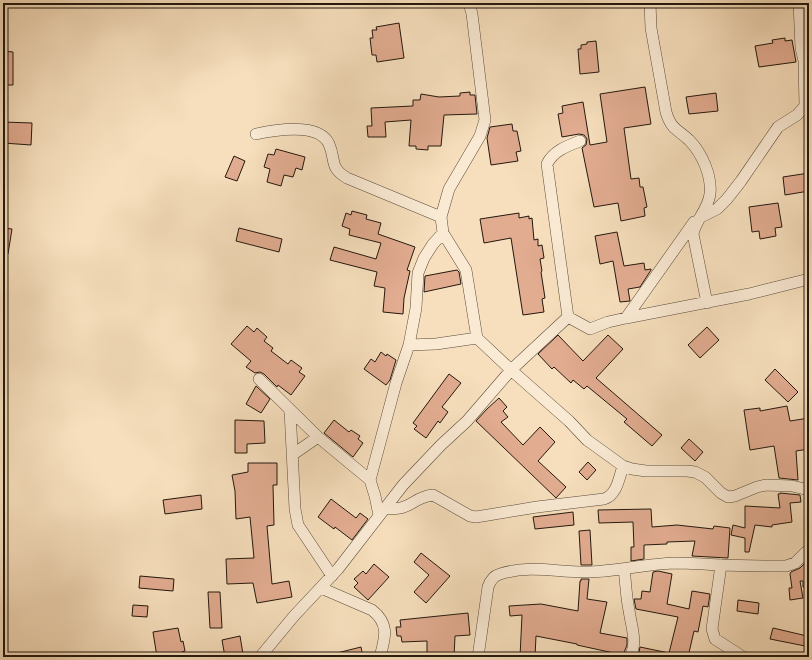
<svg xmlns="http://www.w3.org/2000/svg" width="812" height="660" font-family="Vollkorn,serif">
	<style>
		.building { fill: #e2ac91; stroke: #23180d }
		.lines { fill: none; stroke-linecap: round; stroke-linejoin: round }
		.street-casing { stroke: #584a39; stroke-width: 12 }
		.street { stroke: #faead4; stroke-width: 11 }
	</style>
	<rect width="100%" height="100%" fill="#f7dfbd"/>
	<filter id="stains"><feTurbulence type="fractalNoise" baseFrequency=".005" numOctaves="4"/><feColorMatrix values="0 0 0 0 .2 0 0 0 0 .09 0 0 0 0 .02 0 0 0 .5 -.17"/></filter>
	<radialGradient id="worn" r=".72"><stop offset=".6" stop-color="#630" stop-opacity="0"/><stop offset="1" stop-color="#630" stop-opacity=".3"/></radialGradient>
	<!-- building -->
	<path class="building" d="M399,23L404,58L377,62L376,55H372L370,38H373L372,30H377L376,27Z
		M785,38V41L792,40L796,62L759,67L755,46L773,43L772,40Z
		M596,41L599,72L580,74L578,49H581V45L587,44V42Z
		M3,51L13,52V85H3Z
		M645,87L651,124L624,128L631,179L639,178L640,187H643L647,207L644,208L645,216L621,221L618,203L594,207L582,148L586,145L587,139L584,135L579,134L562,137L558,114L563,113L562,106L583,102L590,145L607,142L600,94Z
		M470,92V95H475L477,114L444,115L441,146H428V150L416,149V146H409L411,120L385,122L386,137H368L367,126H372L371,108L413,106V100H420L421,94L439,97L460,96V93Z
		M716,93L718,111L689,114L686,97Z
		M3,122L32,123L31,145L3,143Z
		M512,124L513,131H517L521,151L516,152L518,161L491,165L487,138L490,127Z
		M276,149L305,157L302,170L296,168L293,177L284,175L281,186L267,182L270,169L264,167L268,154L274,155Z
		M234,156L245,161L237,181L225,177Z
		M809,173V191L785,195L783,177Z
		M778,203L782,227L775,228L776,236L760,239L759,231L752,232L749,207Z
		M352,211L367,215L366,219L381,223L378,234L415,247L407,270L410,271L404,298L403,314L383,312L385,288L374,286L377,272L330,260L334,247L376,259L381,243L349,235L350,229L342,226L346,213L351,215Z
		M519,213V218L529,216V219L532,218L534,240L538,239V246L542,245L544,258L540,259L542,271L541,272L545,298L542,299L544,312L523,315L511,238L484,243L480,219Z
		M3,228L12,229L8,254L3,253Z
		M239,228L282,239L279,252L236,241Z
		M617,232L624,266L644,263L645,270L651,269V270L640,287L628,289L630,301L620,302L613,261L600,264L595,236Z
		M457,270L459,272L461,284L424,292L425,276Z
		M247,326L254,332L257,328L267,337L264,341L273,348L271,351L288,364L291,360L302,368L299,372L305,376L291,395L278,385L277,387L264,374L260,372L255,373L246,367L251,361L231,344Z
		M707,327L719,340L700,358L688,345Z
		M558,335L583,361L608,335L623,349L596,378L662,435L652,446L624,422L627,419L587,386L584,389L573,380L571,383L554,367L552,369L538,354Z
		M381,352L386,356L387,354L396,360L390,380L386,385L364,369L371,359L375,362Z
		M775,369L798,392L788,402L765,380Z
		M449,374L461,383L442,407L448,412L440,423L438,421L426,438L414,429L417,426L413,423Z
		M256,386L270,399L261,413L246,404Z
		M499,398L507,407L503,411L508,417L501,422L523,445L540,427L555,442L538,461L566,487L556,498L476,421L487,409Z
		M787,406L790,421L809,418V449L796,451L798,480L779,478L774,446L750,450L744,410L760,408V411Z
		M235,420L264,421L265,443L247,444V453H235Z
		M334,420L349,432L351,430L360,436L358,439L363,443L353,457L324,433Z
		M689,439L703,452L695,461L681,448Z
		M588,462L596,470L587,480L579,472Z
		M248,463H277V485H273L274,525L267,526L272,584L289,581L292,597L257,603L253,583L227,584L226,559L254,558L250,517L236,519L235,491L232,475L248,472Z
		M780,493L800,495L801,502L790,503L792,522L772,525V527L755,525L749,552H745V538L731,535L733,525L745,528V506L780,508L778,494H780Z
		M201,495L202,509L165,514L163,500Z
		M331,499L356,518L360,513L368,519L352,540L335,527L334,529L318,517Z
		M651,509L652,527L677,525L713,529L714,526L730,528L728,558L692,556L695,541L667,542V544L644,545V559L631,561V547H634L633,522L599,523L598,510Z
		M573,512L574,525L535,529L533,517Z
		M590,530L592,565H581L579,531Z
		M421,553L450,576L426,603L414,592L429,575L414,562Z
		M805,563H809V587H803V581H800L803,598L790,600L789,588H792L790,574L791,572L800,568Z
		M374,564L389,577L368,600L354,587L358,583L354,579L363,571L366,574Z
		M658,571L672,574L667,604L689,609L692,591L710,594L708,607L703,606L698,632L694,631L688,657H638L640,647L669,653L678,617L636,609L634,599H641L642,591L650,592L653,572Z
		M140,576L174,579L173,591L139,588Z
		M581,579H589L587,599L607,602L600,633L627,638V645L623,655L577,645V644L536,636L535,657H520L522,615L510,616L509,606L541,604L578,611L580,581H581Z
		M208,592H220L222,628H210Z
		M738,600L759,603L758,614L737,611Z
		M133,605L148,606L147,617L132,616Z
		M468,613L470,635L455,636L454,657H427V641L402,642L401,636H397L396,627H401L400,620Z
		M178,628L181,642L183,641L185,651L182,652L183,657H157L153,632Z
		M773,628L807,636L805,646L770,639Z
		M240,636L243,654L225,657L222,640Z
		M361,647L363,657H334L333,654Z"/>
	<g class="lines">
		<!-- street casing -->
		<g class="street-casing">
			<path id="street" d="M469,3L472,14L485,120L480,136L449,189L441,217L443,233L466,270L477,338L511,370L569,421L587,440L623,466L632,469L646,471H687L695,472L705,477L721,493L728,497L735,496L757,487L766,485L792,486L809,490
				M650,3L651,28L666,112C671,129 677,129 689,140C702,153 712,176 710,194C708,210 695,221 693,234L707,303
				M256,134C274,130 319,122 329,144C336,160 329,167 347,178L441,217
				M701,217L717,209L727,199L741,181L778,127L797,115L805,106L804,61L801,48L799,3
				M568,317L547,164C553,151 567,146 580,141
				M626,318L694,222
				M409,345L436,344L477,338
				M259,379L318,437L370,480L375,496L379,515
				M290,410L295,509L298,525L332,576
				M292,455L318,437
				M370,480L396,383L409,345L416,308L418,273L424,258L433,244L443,233
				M385,508C411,512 412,497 433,495L470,516L476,517L537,507L604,499C617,495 619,478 623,466
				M721,565L712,629L715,639L743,657
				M624,569C626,583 626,597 629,610C631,626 638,642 630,657
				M321,588L372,610C390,624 385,638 380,657
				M260,657L294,616L338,569L403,485L441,445L467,421L511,370L568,317L590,329L608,322L626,318L749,294L809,279
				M478,657L488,587C490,581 493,576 500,574C533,564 558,573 590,572C618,571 646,564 674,563C689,563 704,564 720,565C742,566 764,566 786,566L795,563L809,549"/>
		</g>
		<!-- street -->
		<use href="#street" class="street"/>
	</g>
	<!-- margin -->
	<rect width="812" height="660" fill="none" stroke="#f7dfbd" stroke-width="16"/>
	<rect x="4" y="4" width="804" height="652" fill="none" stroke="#23180d" stroke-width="2"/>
	<rect x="8" y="8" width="796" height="644" fill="none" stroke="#23180d"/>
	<rect width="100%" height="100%" filter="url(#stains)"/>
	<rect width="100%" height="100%" fill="url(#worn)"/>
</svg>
